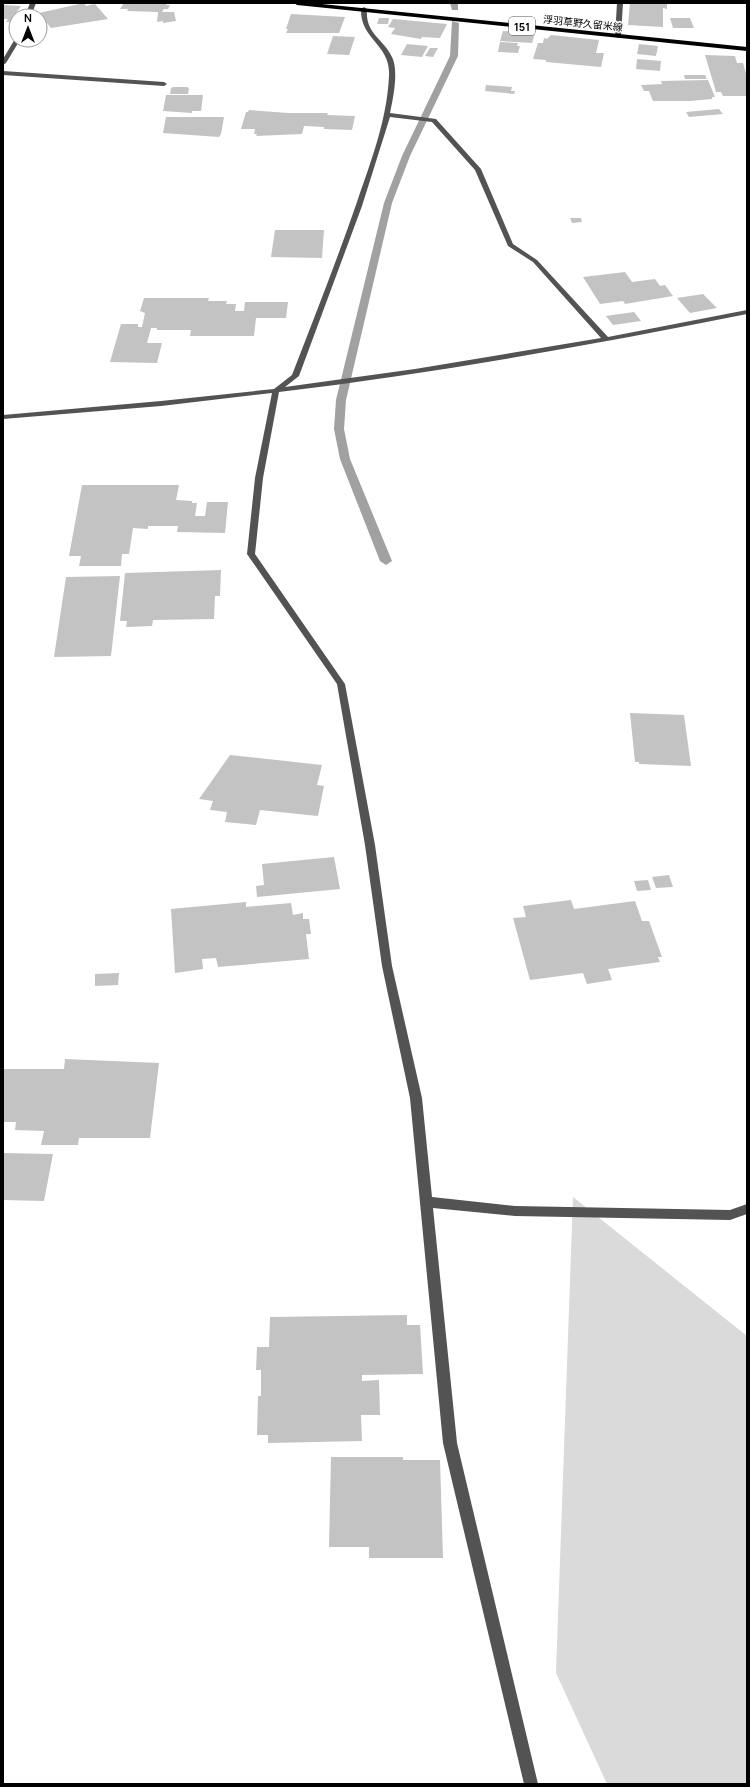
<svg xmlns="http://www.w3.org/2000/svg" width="750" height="1787" font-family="Manrope,'Noto Sans JP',sans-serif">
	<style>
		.green { fill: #dadada }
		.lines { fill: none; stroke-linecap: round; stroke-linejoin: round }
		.stream { fill: #a1a1a1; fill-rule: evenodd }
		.building { fill: #c3c3c3 }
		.minor { fill: #535353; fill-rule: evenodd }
		.major { fill: #000; fill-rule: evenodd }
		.labels { text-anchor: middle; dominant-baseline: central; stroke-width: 3; stroke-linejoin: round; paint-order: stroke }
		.far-street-label { font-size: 10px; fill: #000; stroke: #fff }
		.shield { fill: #fff; stroke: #4c4c4c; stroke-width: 1 }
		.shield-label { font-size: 11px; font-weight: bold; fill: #000 }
	</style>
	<rect width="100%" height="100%" fill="#fff"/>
	<!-- green -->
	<path class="green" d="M573,1197L747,1336V1784H607L556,1673Z"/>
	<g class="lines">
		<!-- stream -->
		<path class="stream" d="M450,3H458V10H452Z
			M452,21L459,23L458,56L410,156L392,203L346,400L344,429L350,459L392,561L386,565L380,561L340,459L334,429L336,400L384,203L402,156L450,56Z"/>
	</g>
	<!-- building -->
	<path class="building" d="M84,3L86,6L95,4L108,19L51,28L39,13Z
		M124,3H167L166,5H170L168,9H164L162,12H174L176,21L163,23V21L157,22L158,12L127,11L128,9H120Z
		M630,3H667V9L663,8V27L628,25Z
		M3,5L21,6L16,13H19L16,16V22H6L8,19H3Z
		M291,14L345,17L339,33H286L288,29H286Z
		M379,18H389L388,24H377Z
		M670,18H690L694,28H673Z
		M393,19L447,24L440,38L422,37L421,39L391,34L395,28L388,27Z
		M503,31L535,33L532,43L500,41Z
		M551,35L599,40L596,53H604L601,67L546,62V60L533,59L538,43H543L544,38L547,39Z
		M333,36L355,37L349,55L327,54Z
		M500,42L518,43L517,46H520L518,53L498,52Z
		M407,44L428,46L422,57L401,55Z
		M639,44L658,46L656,56L637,54Z
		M430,48H438L433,57L425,56Z
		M705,55L735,56L737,63H743L747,77V96H723L721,92H716Z
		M637,59L661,61L660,71L636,69Z
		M684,75H705L707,79H685Z
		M708,80L715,97H712V99L690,101H653L649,91H644L641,85L662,84L661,81Z
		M486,85L512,87L511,91H515L514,94L485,91Z
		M173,87H187L189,88L188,94H170L171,88Z
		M166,95H203L201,111H192V113L163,111Z
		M719,109L723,114L689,117L686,112Z
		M249,110L288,113H328L327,115L355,116L352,130L324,129V127L304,126L302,134L256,136L257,134H254L255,129H241L246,112H248Z
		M166,117H224L221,134L219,137L163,133Z
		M570,218H581L582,222L572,223Z
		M275,230H324L322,258L271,257Z
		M625,272L632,282L655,279L660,286L665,285L673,296L625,304L623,301L600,304L583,277Z
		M703,294L717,308L690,313L677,298Z
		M144,298H209L208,301H227L226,304H236L235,311H244L245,302H288L286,318H256L254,336H190L191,330H157V328H151L147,343H162L157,363L110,362L121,324H138V327H142L145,313L140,311Z
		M634,312L641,321L613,325L606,316Z
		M82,485H179L176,500L192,501V503H197L195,516H205L207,502H228L225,533L177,532L178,526H148V529L133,528L129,554H122L121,566H79L81,556H69Z
		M221,570L220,596H215L214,619L153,620L152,626L126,627L127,621H120L125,573Z
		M120,576L111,656L54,657L66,577Z
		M630,713L684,715L691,766L639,764V762H635Z
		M230,755L322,765L317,785L324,786L318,816L260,810L256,825L225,822L227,812L210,810L213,801L199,799Z
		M334,857L340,889L257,897L256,886L264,885L262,864Z
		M669,875L673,887L656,888L652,877Z
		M648,880L651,890L637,891L634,881Z
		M571,900L574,909L635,901L642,921H649L662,957H658L660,962L608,969L612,980L587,984L583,973L530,980L513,918L526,917L523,906Z
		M246,902V907L291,903L293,915L303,913V919H309L311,934H306L309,959L218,967L216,958L202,959L203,969L175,973L171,909Z
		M119,973L118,985L95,986V974Z
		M65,1059L159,1063L150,1138H79L78,1145H41L44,1131L15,1130L16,1122H3V1069H64Z
		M3,1153L53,1154L44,1201L3,1200Z
		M407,1315V1325H420L423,1374L362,1375V1381L379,1380L380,1415H361L362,1441L268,1443V1435H257L258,1396H261V1370H256L257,1347H269L270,1317Z
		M331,1457H403V1460H440L443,1558H369V1547H329Z"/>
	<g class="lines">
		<!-- minor -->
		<path class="minor" d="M30,3H36L31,16H25Z
			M617,3H623L621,36L618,38L615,36Z
			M364,7L367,9C365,34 383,38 392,57C399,71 393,99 390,113L436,119L481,169L513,244L537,260L608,337L747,310V314C592,345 437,373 279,392L263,478L255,554L345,684L375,845L392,966L422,1098L432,1197L515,1206L730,1210L747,1204V1214L730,1220L515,1216L433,1208L457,1443L538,1784H524L443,1443L410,1098L382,966L365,845L337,684L247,554L255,478L272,393L161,406L3,419V415L161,401L274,389L292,375C314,318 337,260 357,202C371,161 387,120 389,76C391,44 360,40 361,9ZM390,117L432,122L475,170L508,246L533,262L601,338L415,369L285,387L299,376L362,206Z
			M15,39L20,40L6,63L3,65V59Z
			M3,71L164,82L167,84L164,86L3,75Z"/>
		<!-- major -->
		<path class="major" d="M294,3H312L747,47V51L297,5Z"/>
	</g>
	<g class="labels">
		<!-- far-street labels -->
		<g class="far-street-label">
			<text transform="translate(583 23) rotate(6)">浮羽草野久留米線</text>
		</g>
		<!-- shield labels -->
		<rect class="shield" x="509" y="17" width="26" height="18" rx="3"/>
		<g class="shield-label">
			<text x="522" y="26">151</text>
		</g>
	</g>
	<!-- border -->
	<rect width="750" height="1787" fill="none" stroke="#000000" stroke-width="8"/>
	<!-- north arrow -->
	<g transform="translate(28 28)"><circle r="19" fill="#ffffff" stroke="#999999"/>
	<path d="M0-3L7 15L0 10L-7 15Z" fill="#000000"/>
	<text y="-6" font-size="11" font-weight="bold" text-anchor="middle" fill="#000000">N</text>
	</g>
</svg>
